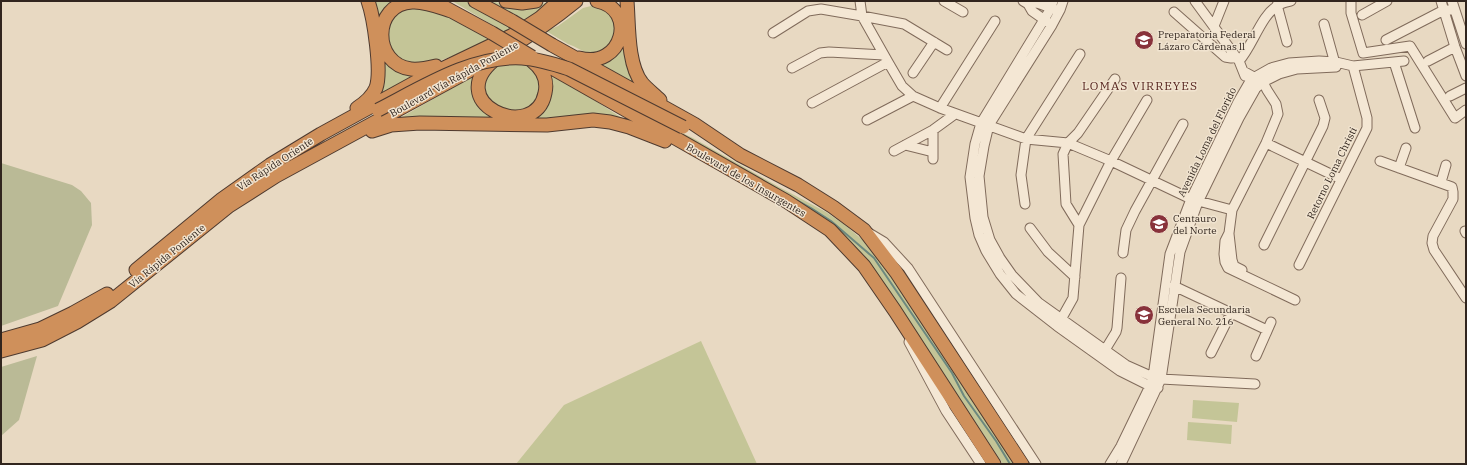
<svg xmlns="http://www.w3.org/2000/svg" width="1467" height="465" font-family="'IBM Plex Serif',serif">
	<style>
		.green { fill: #c4c597 }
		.cemetery { fill: #baba96 }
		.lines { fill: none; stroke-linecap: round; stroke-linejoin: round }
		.stream { stroke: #6c887e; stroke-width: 2 }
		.minor-casing { stroke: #806b5b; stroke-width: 11 }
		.highway-casing { stroke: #4e3a2f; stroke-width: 15 }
		.minor { stroke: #f4e7d4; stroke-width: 9 }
		.highway { stroke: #cf905b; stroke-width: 13 }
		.highway-bridge-casing { stroke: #4e3a2f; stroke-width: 15; stroke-linecap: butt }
		.highway-bridge { stroke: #cf905b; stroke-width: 13 }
		.labels { text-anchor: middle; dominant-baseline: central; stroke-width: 3; stroke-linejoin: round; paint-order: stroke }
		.poi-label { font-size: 10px; fill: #31251e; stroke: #f1e4d0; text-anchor: start }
		.street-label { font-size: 10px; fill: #31251e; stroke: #f1e4d0 }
		.quarter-label { font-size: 12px; letter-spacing: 1px; fill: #592822; stroke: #f1e4d0 }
	</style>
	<rect width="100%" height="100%" fill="#e8d9c2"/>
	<!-- green -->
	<path class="green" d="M374,1H401L396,4L382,46L422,72L376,97Z
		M452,1H467L516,28L506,33Z
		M490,1C496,1 500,4 505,5C519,7 537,7 550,1L527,21Z
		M595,5L603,7L618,26L608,50L589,54L573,46L568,44L546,31L558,26L583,8Z
		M433,7L494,41L428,65C409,67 392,59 389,38C388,31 389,23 393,17C395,14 399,11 402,8Z
		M623,40L646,92L592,61Z
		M522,61L539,73L541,97L521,113L492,107L482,86L492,65Z
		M543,67L625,120L525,119L535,115Z
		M477,74L474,86L507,120L400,118Z
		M671,131H678L693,138L779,187L826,212L845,225L864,241L917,309L1019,464H1003L893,296L869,263L845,236L828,223Z
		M701,341L757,464H516L564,405Z
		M1193,400L1239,403L1237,422L1192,418Z
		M1188,422L1232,425L1231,444L1187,440Z"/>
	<!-- cemetery -->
	<path class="cemetery" d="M1,163L72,185L81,191L91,203L92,225L58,306L1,326Z
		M37,356L19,420L1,436V367Z"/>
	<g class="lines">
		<!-- stream -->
		<path class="stream" d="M793,198L811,208L831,221L874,258L952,373L964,396L996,441L1010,464"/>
		<!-- minor casing -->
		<g class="minor-casing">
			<path id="minor" d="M860,1L862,16L888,62L902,86L913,96L940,108L1026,139L1068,143L1111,161L1191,199L1232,210
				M944,1L963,12
				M1023,1L1028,4L1032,11L1049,23
				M1053,1L1051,8L981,123L975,144L970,177L975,218L979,235L986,251L1000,274L1016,294L1057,326L1120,371L1150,386L1158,388
				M1063,1L1060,10L1052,25L989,125L984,146L979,176L983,217L990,240L1000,258L1012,275L1039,303L1126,365L1153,377L1161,379L1255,384
				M1195,1L1239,61L1245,76
				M1351,1V13L1363,53L1410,46L1455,118L1466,110
				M1441,1L1455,47L1466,76
				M1452,1L1466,44
				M1028,4L1037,3L1057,10
				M1277,5L1287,42
				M1174,12L1225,57L1231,58L1236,57
				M1362,15L1387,1
				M1324,24L1336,67
				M1214,26L1224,1
				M773,33L808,11L821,9L862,16L904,24L947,50
				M1386,40L1444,10H1455
				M1239,61C1253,46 1261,14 1279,5C1282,3 1287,2 1291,1
				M1428,61L1455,47
				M1394,62L1415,128
				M792,68L820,53L829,52L884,55
				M1243,71L1263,82L1267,90L1276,104L1278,114L1266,143L1232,210L1229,233L1225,241L1224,254L1225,262L1228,268L1295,300
				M913,73L934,42
				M1450,96L1466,88
				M812,103L888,62
				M940,108L995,21
				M867,120L913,96
				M1266,143L1341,179
				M905,145L933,152
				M894,151L933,130L955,114
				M933,159V130
				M1380,161L1452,187L1453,192V199L1433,236L1432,243L1434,250L1466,298
				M1399,168L1406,148
				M1441,182L1446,165
				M1025,204L1021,175L1026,139L1080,54
				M1079,225L1066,204L1063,154L1068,143L1078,133L1115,79
				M1030,228L1048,252L1075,277
				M1465,231L1466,233
				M869,233L884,242L908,268L1036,464
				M1229,234L1232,260L1234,266L1242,270
				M1264,245L1323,126L1325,118L1319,100
				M1123,253L1126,230L1135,211L1183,124
				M1299,265L1367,128V118L1353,66
				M1174,286L1267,330
				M1059,323L1073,298L1079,225L1111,161L1147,100
				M909,342L946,411L981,464
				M1105,350L1116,332L1117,328L1121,278
				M1211,353L1231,313
				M1256,356L1271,322
				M1110,464L1121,446L1150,386L1153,377L1170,254L1191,199L1238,102L1249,83L1255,77L1271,68L1289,63L1319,61L1336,62L1353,66L1404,61
				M1121,464L1161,379L1180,252L1198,202L1239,118L1256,88L1263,82L1279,74L1297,69L1336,67"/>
		</g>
		<!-- highway casing -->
		<g class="highway-casing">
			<path id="highway" d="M475,1L512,21
				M506,1L522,3L536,1
				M627,1C629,24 627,64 642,83C647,89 654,94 660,100
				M444,7L492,33
				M552,45L694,124L740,155L798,185L833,207L864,230L896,272L1022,464
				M498,57C437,102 535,145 545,93C548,80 542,69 532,61
				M579,58C623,70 638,9 597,1
				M488,60C519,43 548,24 576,1
				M545,64L786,201L830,230L864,266L895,311L994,464
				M436,66C428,68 420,70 411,69C372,64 372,4 412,2C425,1 439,7 451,11
				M357,108C365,103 372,97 376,88C382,72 374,18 368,1
				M372,131L391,125L420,123L547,125L593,120L610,122L629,127L665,141
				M136,270L222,199L270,165L321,134L423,78L517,33L540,18L559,1
				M1,340L40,329L73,313L107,294
				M1,351L42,340L77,322L111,301L229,206L276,176L469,71"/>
		</g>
		<!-- minor -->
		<use href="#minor" class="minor"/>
		<!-- highway -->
		<use href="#highway" class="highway"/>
		<!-- highway-bridge casing -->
		<g class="highway-bridge-casing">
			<path id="highway-bridge" d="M512,21L552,45
				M492,33L532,57
				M378,110C421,88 472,55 522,58C538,59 554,64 569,69L683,127"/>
		</g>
		<!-- highway-bridge -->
		<use href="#highway-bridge" class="highway-bridge"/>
	</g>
	<!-- icons -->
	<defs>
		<g id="school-disc" transform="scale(1)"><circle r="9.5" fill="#88323b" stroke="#f1e4d0"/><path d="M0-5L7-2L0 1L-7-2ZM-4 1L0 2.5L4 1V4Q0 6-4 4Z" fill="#fff"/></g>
	</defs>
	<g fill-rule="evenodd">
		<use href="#school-disc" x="1144" y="40"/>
		<use href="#school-disc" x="1159" y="224"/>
		<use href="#school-disc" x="1144" y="315"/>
	</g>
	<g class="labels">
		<!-- poi labels -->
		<g class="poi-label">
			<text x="1158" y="34">Preparatoria Federal<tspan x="1158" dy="12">Lázaro Cárdenas ll</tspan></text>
			<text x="1173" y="218">Centauro<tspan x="1173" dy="12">del Norte</tspan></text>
			<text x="1158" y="309">Escuela Secundaria<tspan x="1158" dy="12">General No. 216</tspan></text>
		</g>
		<!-- street labels -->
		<g class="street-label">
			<text transform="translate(454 79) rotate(-29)">Boulevard Vía Rápida Poniente</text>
			<text transform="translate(1207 142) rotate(-64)">Avenida Loma del Florido</text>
			<text transform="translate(275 164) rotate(-33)">Vía Rápida Oriente</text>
			<text transform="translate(1332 173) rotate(-64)">Retorno Loma Christi</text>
			<text transform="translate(746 180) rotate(30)">Boulevard de los Insurgentes</text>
			<text transform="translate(167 256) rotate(-39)">Vía Rápida Poniente</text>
		</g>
		<!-- quarter labels -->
		<g class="quarter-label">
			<text x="1140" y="85">LOMAS VIRREYES</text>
		</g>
	</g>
	<!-- border -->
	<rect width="1467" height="465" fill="none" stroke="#31251e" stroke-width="4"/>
</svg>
